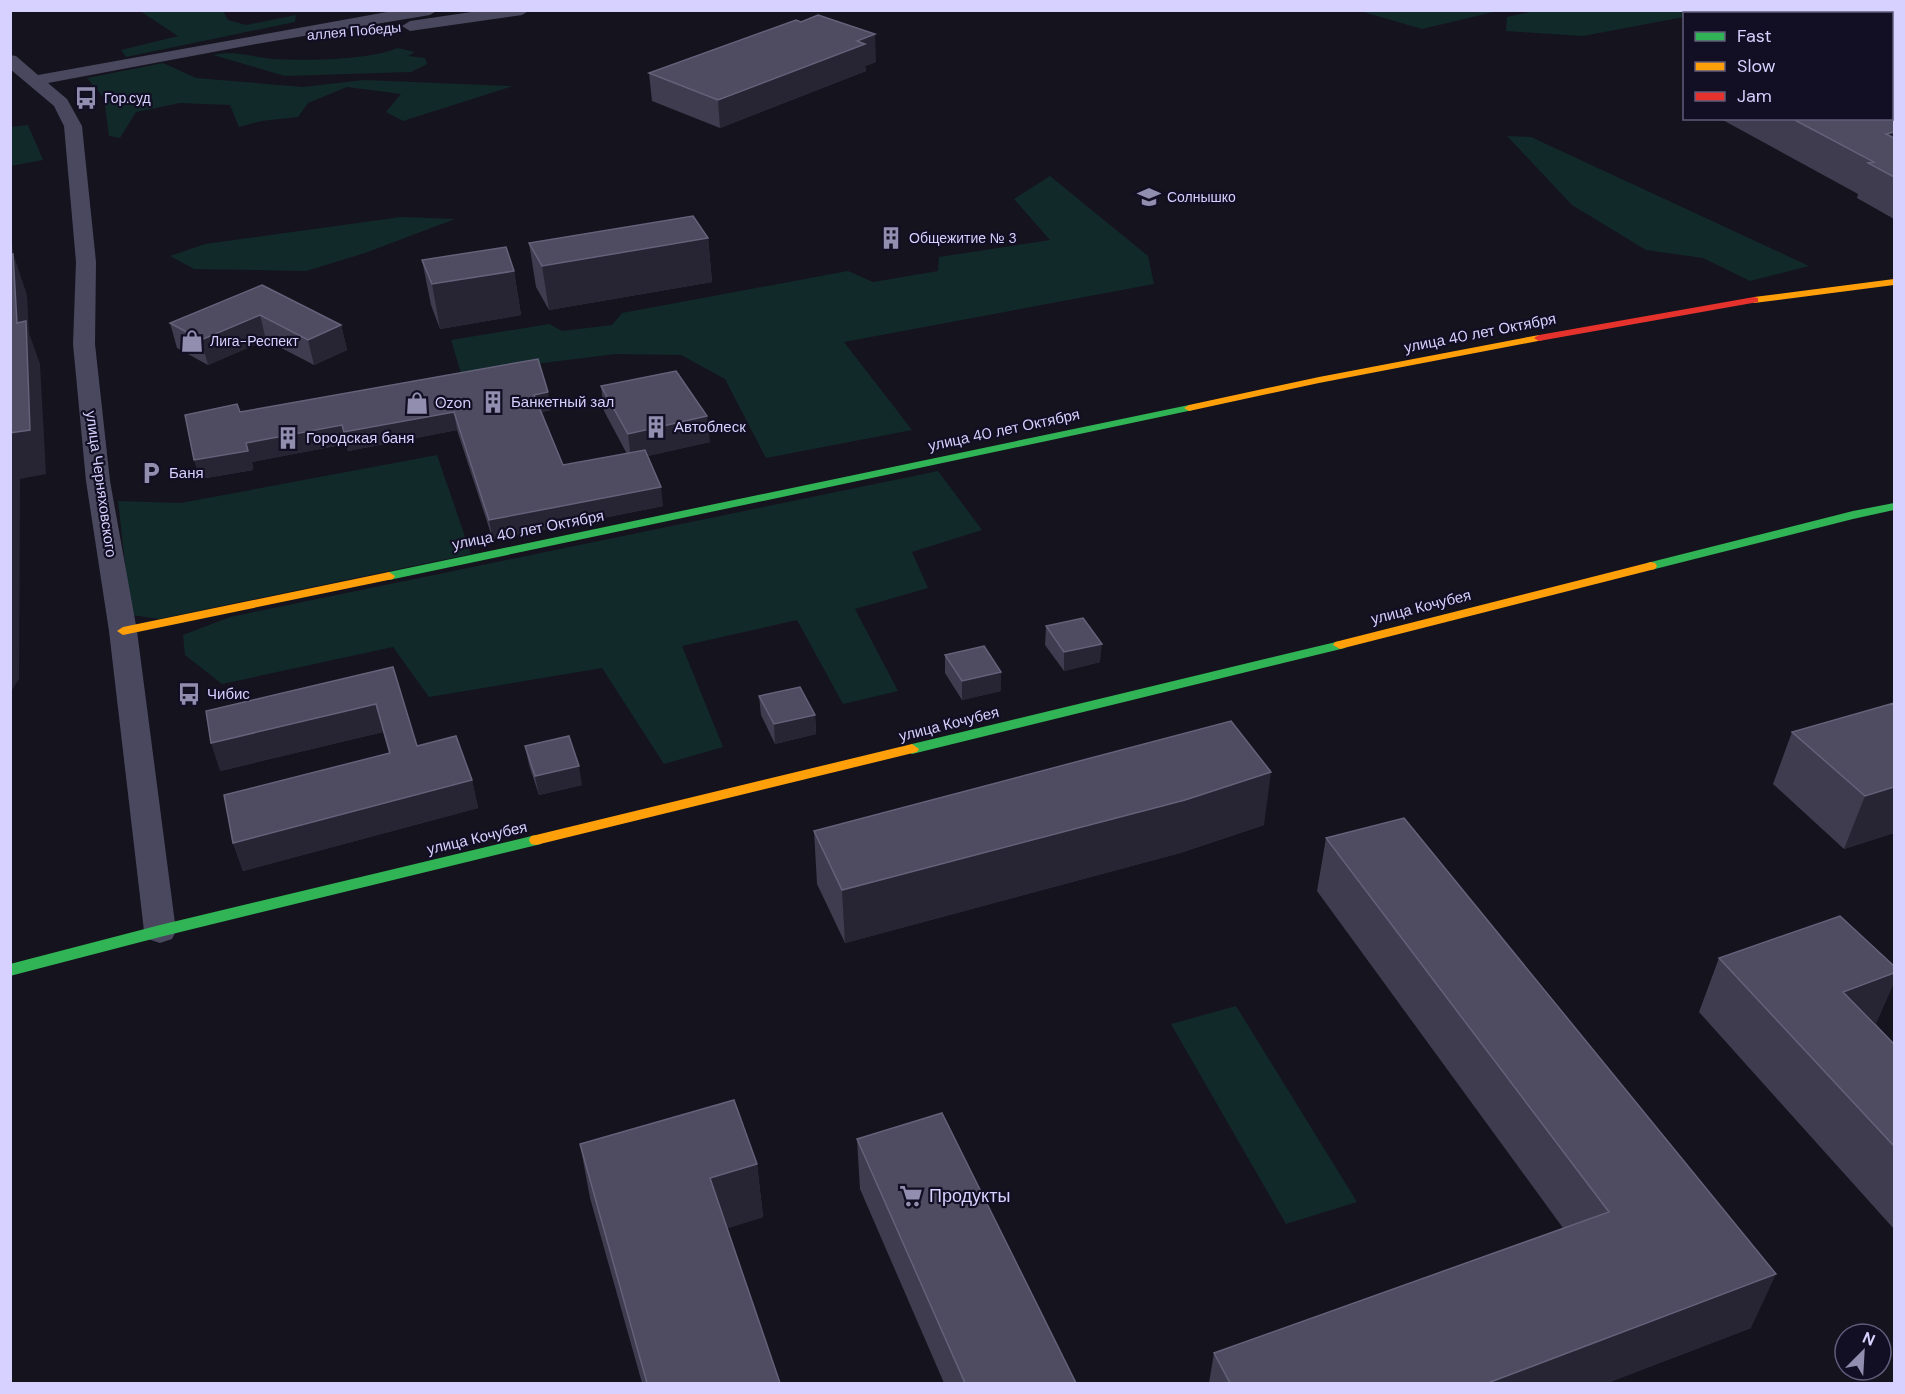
<svg xmlns="http://www.w3.org/2000/svg" width="1905" height="1394" font-family="'DM Sans',sans-serif">
	<style>
		.green { fill: #12292a }
		.lines { fill: none; stroke-linecap: round; stroke-linejoin: round }
		.street { fill: #49485f; fill-rule: evenodd }
		.fast { fill: #30b455; fill-rule: evenodd }
		.slow { fill: #ff9f0a; fill-rule: evenodd }
		.jam { fill: #e5322d; fill-rule: evenodd }
		.wall { fill: #3e3c4e }
		.shaded-wall { fill: #272533 }
		.building { fill: #4f4c61; stroke: #64617a; stroke-width: 1.5 }
		.labels { text-anchor: middle; dominant-baseline: central; stroke-width: 4.5; stroke-linejoin: round; paint-order: stroke }
		.far-street-label { font-size: 14px; fill: #d6d1fe; stroke: #120e23 }
		.far-poi-label { font-size: 14px; fill: #d6d1fe; stroke: #120e23; text-anchor: start }
		.street-label { font-size: 15px; fill: #d6d1fe; stroke: #120e23 }
		.poi-label { font-size: 15px; fill: #d6d1fe; stroke: #120e23; text-anchor: start }
		.near-poi-label { font-size: 18px; fill: #d6d1fe; stroke: #120e23; text-anchor: start }
	</style>
	<rect width="100%" height="100%" fill="#15131e"/>
	<!-- green -->
	<path class="green" d="M140,11H223L228,20L246,25L296,15L295,22L126,57L121,50L178,36Z
		M1360,11H1498L1422,29Z
		M1534,11V10L1698,11L1696,13L1684,14V17L1583,36L1506,31L1507,17Z
		M398,48L415,52L408,56L425,58L427,64L411,72L285,76L213,55C233,50 252,57 273,59C305,61 369,60 398,48Z
		M163,63L196,78L303,87L364,80L513,86L403,121L386,112L401,94L347,87L308,103L298,117L261,121L239,127L230,105L180,103L136,112L120,138L109,136L104,98L87,78Z
		M28,125L43,160L11,166V127Z
		M1507,136L1531,137L1809,266L1750,281L1703,258L1646,250L1572,205Z
		M1050,176L1148,256L1154,284L844,342L912,430L766,458L725,379L681,355L616,354L461,373L451,340L549,324L562,331L612,325L622,313L848,271L873,282L938,271L939,257L1050,240L1014,199Z
		M401,217L455,219L365,253L306,271L194,269L170,256L205,244Z
		M437,455L471,554L159,619L131,615L118,501L181,503Z
		M938,471L982,530L912,552L928,588L855,609L898,691L843,704L797,620L682,646L723,747L664,764L602,668L429,697L393,647L222,684L185,655L183,635L230,617Z
		M1236,1006L1357,1202L1286,1224L1171,1024Z"/>
	<g class="lines">
		<!-- street -->
		<path class="street" d="M398,10H438L430,15L256,44L48,83L67,99L82,126L96,262L95,344L110,481L137,631L176,931L172,939L160,943L148,939L144,931L109,631L86,481L73,344L76,262L64,126L54,106L10,69V55L16,56L38,75Z
			M485,10H530L522,15L410,31L402,26L410,21Z"/>
		<!-- fast -->
		<path class="fast" d="M1189,405L1194,408L1193,410L389,580L383,576L389,572Z
			M1894,503V510L1853,519L1651,570L1645,566L1647,563L1853,511Z
			M1340,641L1347,645L1345,648L912,754L905,749L912,744Z
			M536,835L541,836L543,840L541,844L160,937L10,976V964L160,925Z"/>
		<!-- slow -->
		<path class="slow" d="M1894,279V285L1754,303L1749,300L1754,297Z
			M1539,335L1543,336V340L1319,383L1189,411L1184,408L1189,405L1319,377Z
			M1651,562L1655,563L1657,566L1655,569L1340,649L1333,645L1335,642Z
			M389,572L395,576L393,579L123,635L117,631L123,627Z
			M912,744L919,749L917,752L536,845L531,844L529,840L531,836L536,835Z"/>
		<!-- jam -->
		<path class="jam" d="M1754,297L1758,298V302L1539,341L1534,338L1539,335Z"/>
	</g>
	<!-- wall -->
	<path class="wall" d="M1823,10H1894V82L1892,75V14H1822Z
		M876,62L865,66L866,71L720,128L652,101L649,73Z
		M1894,105V219L1857,198L1858,194L1719,118H1892Z
		M708,238L712,282L549,310L536,287L529,243Z
		M422,260L514,271L521,315L440,329L431,305Z
		M262,285L341,325L347,350L314,365L266,340L208,365L177,348L170,323Z
		M601,386L710,442L647,456L663,506L493,540L457,430L348,451L346,444L252,462L253,470L200,479L240,412L551,410L542,412L563,465L627,454L604,411Z
		M1046,626L1100,662L1064,671L1045,645Z
		M945,655L1001,672V691L962,700L945,673Z
		M393,667L417,746L472,780L478,808L243,871L233,843L389,753L383,732L220,771Z
		M759,696L815,715L816,734L775,744L761,715Z
		M1894,703V833L1844,849L1773,784L1792,732Z
		M525,746L582,785L539,795L529,765Z
		M1264,825L1180,853L845,943L817,884L814,831Z
		M1326,838L1751,1328L1607,1383H1209L1214,1353L1563,1228L1317,891Z
		M1719,958L1876,1024L1894,1044V1229L1699,1012Z
		M857,1139L1076,1383H944L860,1189Z
		M580,1144L757,1164L763,1217L727,1228L780,1383H642L590,1198Z"/>
	<!-- shaded-wall -->
	<path class="shaded-wall" d="M875,34L876,62L865,66L866,71L720,128L718,100Z
		M1894,132V164L1875,168L1886,134Z
		M10,233L14,256L27,295L29,333L40,364L46,474L20,479L19,679L10,693V433L17,323L10,267Z
		M708,238L712,282L549,310L542,266Z
		M514,271L521,315L440,329L432,284Z
		M260,315L266,340L208,365L201,340Z
		M341,325L347,350L314,365L308,340Z
		M548,392L551,410L537,413L534,395Z
		M454,412L457,430L348,451L344,432Z
		M707,416L710,442L631,460L628,434Z
		M342,425L346,444L252,462L253,470L200,479L194,460L246,443Z
		M661,487L663,506L493,540L489,520Z
		M1102,644L1100,662L1064,671V652Z
		M1001,672V691L962,700V681Z
		M376,704L383,732L220,771L211,743Z
		M815,715L816,734L775,744L774,724Z
		M579,766L582,785L539,795L535,776Z
		M1271,772L1264,825L1180,853L845,943L842,890Z
		M472,780L478,808L243,871L233,843Z
		M1894,787V833L1844,849L1865,796Z
		M1894,973V983L1876,1024L1843,992Z
		M757,1164L763,1217L717,1232L710,1178Z
		M1776,1274L1751,1328L1607,1383H1488Z"/>
	<!-- building -->
	<path class="building" d="M1882,10H1894V28L1892,21V14H1888Z
		M818,15L875,34L857,41L865,44L718,100L649,73L796,20L801,22Z
		M1894,105V132L1886,134L1894,138V177L1868,163L1874,162L1791,118H1892V106Z
		M693,216L708,238L542,266L529,243Z
		M506,247L514,271L432,284L422,260Z
		M10,254H13L17,323L26,321L30,430L10,433Z
		M262,285L341,325L308,340L260,315L201,340L170,323Z
		M538,359L548,392L534,395L563,465L645,450L661,487L489,520L454,412L344,432L342,425L246,443L248,451L194,460L185,415L237,404L240,412Z
		M676,371L707,416L628,434L601,386Z
		M1083,618L1102,644L1064,652L1046,626Z
		M984,646L1001,672L962,681L945,655Z
		M393,667L417,746L456,736L472,780L233,843L224,795L390,753L376,704L211,743L206,711Z
		M800,687L815,715L774,724L759,696Z
		M1894,703V787L1865,796L1792,732Z
		M1231,721L1271,772L1185,800L842,890L814,831Z
		M569,736L579,766L535,776L525,746Z
		M1404,818L1776,1274L1488,1383H1230L1214,1353L1609,1212L1326,838Z
		M1840,916L1894,966V973L1843,992L1894,1044V1146L1719,958Z
		M734,1100L757,1164L710,1178L780,1383H647L580,1144Z
		M942,1113L1076,1383H965L857,1139Z"/>
	<!-- icons -->
	<defs>
		<g id="bus-bare" transform="scale(1.8)"><path d="M-5-6H5V4H4V6H2V4H-2V6H-4V4H-5ZM-3.5-4V0h7V-4ZM-3.5 1.2v1.5H-2V1.2ZM2 1.2v1.5H3.5V1.2Z" fill="#928eb0" stroke="#120e23" stroke-width="2.5" paint-order="stroke"/></g>
		<g id="school-bare" transform="scale(1.8)"><path d="M0-5L7-2L0 1L-7-2ZM-4 1L0 2.5L4 1V4Q0 6-4 4Z" fill="#928eb0" stroke="#120e23" stroke-width="2.5" paint-order="stroke"/></g>
		<g id="building-bare" transform="scale(1.8)"><path d="M-4-6H4V6H1V3H-1V6H-4ZM-2.5-4.3h1.7v1.8h-1.7ZM.8-4.3h1.7v1.8H.8ZM-2.5-1h1.7V.8h-1.7ZM.8-1h1.7V.8H.8Z" fill="#928eb0" stroke="#120e23" stroke-width="2.5" paint-order="stroke"/></g>
		<g id="shop-bare" transform="scale(1.8)"><path d="M-5-2.5h2.3a2.7 3.5 0 0 1 5.4 0H5L5.5 6h-11ZM-1.5-2.5h3a1.5 2.3 0 0 0-3 0Z" fill="#928eb0" stroke="#120e23" stroke-width="2.5" paint-order="stroke"/></g>
		<g id="parking-bare" transform="scale(1.8)"><path d="M-3.5-5.5H1a3.5 3.5 0 0 1 0 7H-1V5.5H-3.5ZM-1-3.4V-.6H.8a1.4 1.4 0 0 0 0-2.8Z" fill="#928eb0" stroke="#120e23" stroke-width="2.5" paint-order="stroke"/></g>
		<g id="supermarket-bare" transform="scale(1.8)"><path d="M-6-5.5h2.5l.6 2H6L4.5 2H-2.5L-4.4-4H-6ZM-1.5 3.2a1.3 1.3 0 1 0 .1 0ZM3 3.2a1.3 1.3 0 1 0 .1 0Z" fill="#928eb0" stroke="#120e23" stroke-width="2.5" paint-order="stroke"/></g>
	</defs>
	<g fill-rule="evenodd">
		<use href="#bus-bare" x="86" y="98"/>
		<use href="#school-bare" x="1149" y="197"/>
		<use href="#building-bare" x="891" y="238"/>
		<use href="#shop-bare" x="192" y="341"/>
		<use href="#building-bare" x="493" y="402"/>
		<use href="#shop-bare" x="417" y="403"/>
		<use href="#building-bare" x="656" y="427"/>
		<use href="#building-bare" x="288" y="438"/>
		<use href="#parking-bare" x="151" y="473"/>
		<use href="#bus-bare" x="189" y="694"/>
		<use href="#supermarket-bare" x="911" y="1196"/>
	</g>
	<g class="labels">
		<!-- far-street labels -->
		<g class="far-street-label">
			<text transform="translate(354 31) rotate(-5)">аллея Победы</text>
		</g>
		<!-- far-poi labels -->
		<g class="far-poi-label">
			<text x="104" y="98">Гор.суд</text>
			<text x="1167" y="197">Солнышко</text>
			<text x="909" y="238">Общежитие № 3</text>
			<text x="210" y="341">Лига-Респект</text>
		</g>
		<!-- street labels -->
		<g class="street-label">
			<text transform="translate(1480 333) rotate(-11)">улица 40 лет Октября</text>
			<text transform="translate(1004 430) rotate(-12)">улица 40 лет Октября</text>
			<text transform="translate(101 484) rotate(82)">улица Черняховского</text>
			<text transform="translate(528 530) rotate(-11)">улица 40 лет Октября</text>
			<text transform="translate(1421 607) rotate(-14)">улица Кочубея</text>
			<text transform="translate(949 724) rotate(-14)">улица Кочубея</text>
			<text transform="translate(477 838) rotate(-13)">улица Кочубея</text>
		</g>
		<!-- poi labels -->
		<g class="poi-label">
			<text x="511" y="402">Банкетный зал</text>
			<text x="435" y="403">Ozon</text>
			<text x="674" y="427">Автоблеск</text>
			<text x="306" y="438">Городская баня</text>
			<text x="169" y="473">Баня</text>
			<text x="207" y="694">Чибис</text>
		</g>
		<!-- near-poi labels -->
		<g class="near-poi-label">
			<text x="929" y="1196">Продукты</text>
		</g>
	</g>
	<!-- border -->
	<rect width="1905" height="1394" fill="none" stroke="#d6d1fe" stroke-width="24"/>
	<!-- legend -->
	<rect x="1683" y="12" width="210" height="108" fill="#120e23" stroke="#605c7b" stroke-width="1.5"/>
	<rect x="1695" y="32" width="30" height="9" fill="#30b455" stroke="#605c7b" stroke-width="1.5"/>
	<text x="1737" y="42" font-size="18" fill="#d6d1fe">Fast</text>
	<rect x="1695" y="62" width="30" height="9" fill="#ff9f0a" stroke="#605c7b" stroke-width="1.5"/>
	<text x="1737" y="72" font-size="18" fill="#d6d1fe">Slow</text>
	<rect x="1695" y="92" width="30" height="9" fill="#e5322d" stroke="#605c7b" stroke-width="1.5"/>
	<text x="1737" y="102" font-size="18" fill="#d6d1fe">Jam</text>
	<!-- north arrow -->
	<g transform="translate(1863 1352) rotate(24)"><circle r="28" fill="#120e23" stroke="#605c7b" stroke-width="1.5"/>
	<path d="M0-4.5L10 22L0 15L-10 22Z" fill="#928eb0"/>
	<text y="-9" font-size="16" font-weight="bold" text-anchor="middle" fill="#d6d1fe">N</text>
	</g>
</svg>
